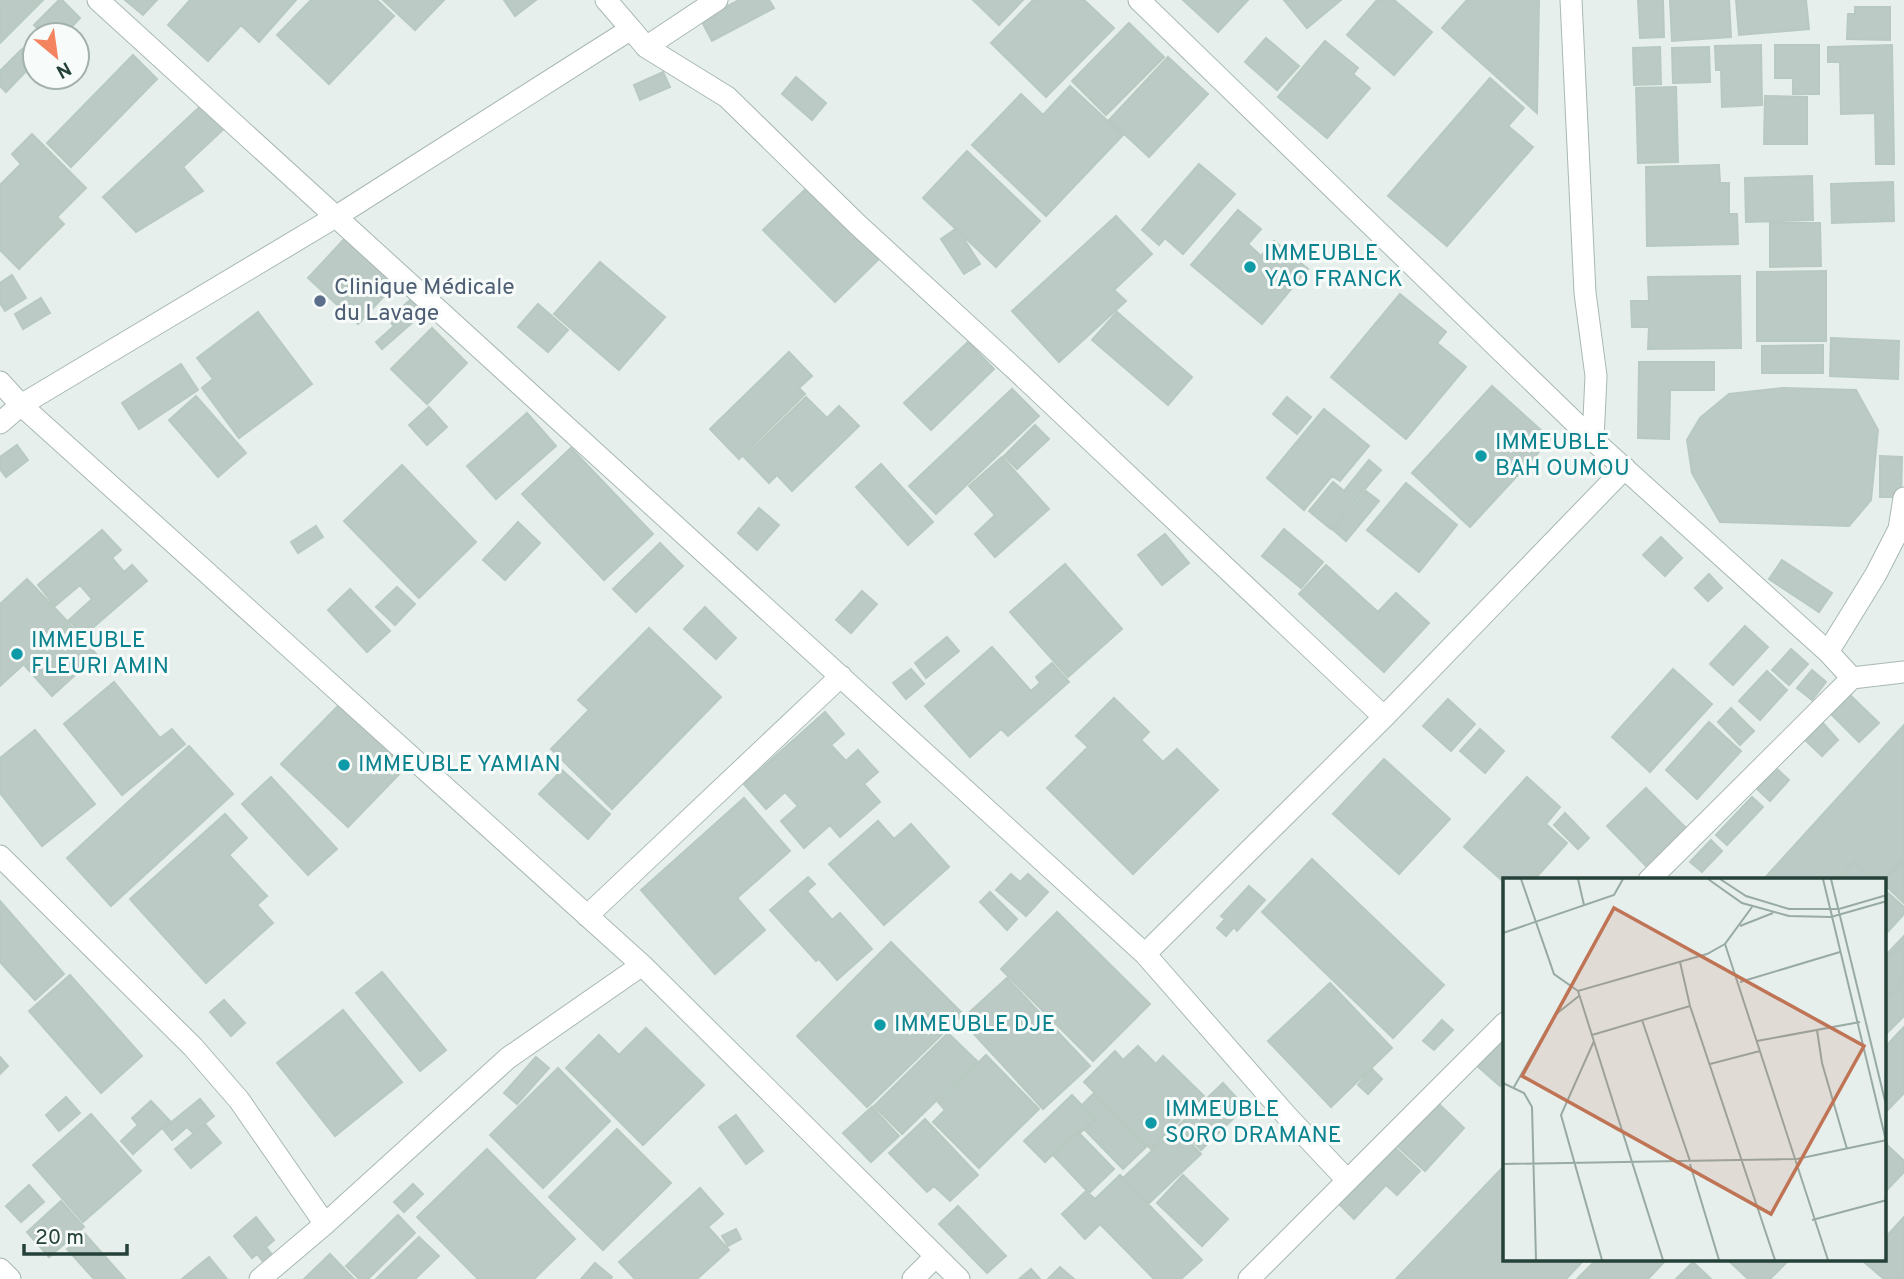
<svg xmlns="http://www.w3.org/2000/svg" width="1904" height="1279" font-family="Overpass,sans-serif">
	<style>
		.building { fill: #bbcac4; stroke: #b8c9c2; stroke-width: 2 }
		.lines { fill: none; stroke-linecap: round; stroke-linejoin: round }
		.minor-casing { stroke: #a8b8b2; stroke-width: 23 }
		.tertiary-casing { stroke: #a8b8b2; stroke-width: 23 }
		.minor { stroke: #fff; stroke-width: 21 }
		.tertiary { stroke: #fff; stroke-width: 21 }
		.culture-dot { fill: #0f9aa8; stroke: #f7fbf9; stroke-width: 2.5 }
		.service-dot { fill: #5c6f8a; stroke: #f7fbf9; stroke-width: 2.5 }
		.labels { text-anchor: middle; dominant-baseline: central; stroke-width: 6; stroke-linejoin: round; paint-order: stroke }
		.culture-label { font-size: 23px; fill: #0d838f; stroke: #f7fbf9; text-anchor: start }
		.service-label { font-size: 23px; fill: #4e5e75; stroke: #f7fbf9; text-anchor: start }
		.inset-road { fill: none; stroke: #98aaa4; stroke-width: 2 }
		.view { fill: #c07456; fill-opacity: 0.15; stroke: #c07456; stroke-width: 3.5 }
		.inset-edge { fill: none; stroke: #24423a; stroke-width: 3.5 }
	</style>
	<rect width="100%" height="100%" fill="#e6efeb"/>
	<!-- building -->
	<path class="building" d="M0,0H43L0,43Z
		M59,0H62L80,18L64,35H44L34,25Z
		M125,0H157L143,15Z
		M190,0H296L259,42L241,25L208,61L168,25Z
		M311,0H377L394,16L329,84L277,35Z
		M383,0H444L415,30Z
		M504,0H536L515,16Z
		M739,0H769L774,8L712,41L701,20Z
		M973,0H1023L999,25Z
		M1033,0H1084L1114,28L1046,97L991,43Z
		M1183,0H1248L1218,32Z
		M1284,0H1341L1307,28Z
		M1377,0H1394L1432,32L1394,75L1347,35Z
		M1467,0H1539L1537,113L1442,28Z
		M1638,0H1663L1664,37L1640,38Z
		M1670,0H1729L1731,37L1672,41Z
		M1736,0H1806L1809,29L1739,35Z
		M1855,7H1890V40L1847,39L1848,14H1855Z
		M1129,23L1164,57L1106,115L1072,81Z
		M1266,38L1299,66L1277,90L1245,62Z
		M1325,41L1358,68L1353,74L1370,88L1327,138L1278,97Z
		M1761,45L1762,105L1722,107L1721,70H1716L1715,46Z
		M1775,45H1819V94H1793V78H1775Z
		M1892,45L1894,164H1876L1875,113L1841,114L1840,62H1828V47Z
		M1660,47L1661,84L1634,85L1633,48Z
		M1709,47L1710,82L1673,83L1672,48Z
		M22,49L35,62L6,92L0,86V71Z
		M133,55L157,79L71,167L47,143Z
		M1168,57L1208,94L1149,157L1109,120Z
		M663,72L670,87L640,100L634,85Z
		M796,77L826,103L812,120L782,94Z
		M1490,78L1524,108L1508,126L1533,147L1447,246L1388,196Z
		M1070,86L1123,135L1046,216L972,145L1021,94L1043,115Z
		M1676,87L1678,162L1638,163L1636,88Z
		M1765,96L1807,97V144H1764Z
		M206,101L227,126L183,167L203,191L136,232L103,197Z
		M32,134L86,188L57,217L64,224L19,269L0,250V185L21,164L12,154Z
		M967,151L1040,221L996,267L923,198Z
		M1199,164L1235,194L1183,254L1165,238L1159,245L1142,230Z
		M1719,165L1720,183H1729V214H1737L1738,244L1647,246L1646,167Z
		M1812,176L1813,220L1746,222L1745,178Z
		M813,182L884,254L835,302L763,230Z
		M1893,182L1894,221L1832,223L1831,184Z
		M1238,210L1261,229L1248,244L1261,256L1274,241L1308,269L1262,324L1191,265Z
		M1116,216L1152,254L1114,290L1126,301L1059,362L1012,311Z
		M1770,223H1820L1821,266L1770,267Z
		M957,228L980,264L964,274L941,239Z
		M348,235L398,281L358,324L308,278Z
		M600,262L665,317L619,370L554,314Z
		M1826,271V341H1757V272Z
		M12,275L26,298L5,311L0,303V283Z
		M1740,276L1741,348L1648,349L1649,327H1632L1631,301H1649L1648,277Z
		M1400,294L1446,332L1437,343L1466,367L1406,439L1331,377Z
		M416,295L428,309L382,349L376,342L394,326L388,319Z
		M41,298L50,313L23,329L15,314Z
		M538,304L568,330L548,352L518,327Z
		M258,312L312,384L239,438L202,388L213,379L197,358Z
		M1117,312L1192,377L1168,405L1092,340Z
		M432,328L467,363L427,404L391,369Z
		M1831,338L1899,341L1898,379L1830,376Z
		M968,342L994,369L931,430L904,403Z
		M1823,345V373H1762V346Z
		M789,352L812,376L799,388L805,394L739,459L710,429Z
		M1639,362H1714V390H1670L1669,439L1638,438Z
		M181,364L198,390L139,429L122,403Z
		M1492,386L1551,439L1470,527L1412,473Z
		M1783,388L1856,390L1878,430L1871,500L1849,526L1720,522L1692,473L1687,440L1700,418L1729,394Z
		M1012,389L1039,416L936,514L909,486Z
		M196,396L246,453L218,477L169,420Z
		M806,397L827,418L839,406L859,426L792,491L777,475L769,483L744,457Z
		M1287,397L1311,417L1297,434L1273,414Z
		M429,407L447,427L427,445L409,425Z
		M1324,409L1369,446L1340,481L1332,476L1304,510L1267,478Z
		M527,413L556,446L496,499L467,466Z
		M1035,425L1049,439L1017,469L1004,456Z
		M17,445L28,460L6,477L0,469V457Z
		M571,448L653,534L604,580L522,494Z
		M1880,456L1902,457L1901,497H1880Z
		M1002,457L1049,509L995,557L975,534L995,515L969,486Z
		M1369,460L1381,470L1331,529L1309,511L1333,482L1344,491Z
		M881,464L933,522L908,545L856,487Z
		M402,465L476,542L419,598L344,521Z
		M1406,483L1457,525L1419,572L1367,530Z
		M1366,491L1379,501L1346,541L1333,530Z
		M759,508L779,525L757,550L738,533Z
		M518,522L540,543L505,580L483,560Z
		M316,526L323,537L298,553L291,542Z
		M1284,529L1323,562L1301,588L1262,556Z
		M102,530L121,550L112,558L124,572L132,565L147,581L83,636L69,620L92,599L80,585L55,606L38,585Z
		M1165,534L1189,563L1162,585L1138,555Z
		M1661,537L1682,558L1665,576L1643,555Z
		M660,543L683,566L636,612L613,589Z
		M1782,560L1832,593L1819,612L1769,579Z
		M1065,564L1122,629L1068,677L1010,612Z
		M1326,565L1378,612L1396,593L1429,623L1384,672L1299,594Z
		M1709,574L1722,588L1708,601L1695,588Z
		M27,579L69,623L0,686V604Z
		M397,587L415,604L395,625L376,607Z
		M350,589L390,631L367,652L328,610Z
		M862,591L877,604L851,633L836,620Z
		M705,607L736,638L716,659L684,629Z
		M70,625L97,655L52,696L25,666Z
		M1745,626L1768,647L1733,685L1710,664Z
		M649,628L721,697L612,809L551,749L589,710L578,700Z
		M947,637L959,651L926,678L915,663Z
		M992,647L1031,691L1040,683L1036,677L1052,663L1069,682L1008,736L1001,729L970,757L925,706Z
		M1791,649L1808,664L1789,685L1772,670Z
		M911,669L924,684L906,699L893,683Z
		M1673,669L1712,704L1650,772L1612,737Z
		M1812,670L1826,682L1812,700L1797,688Z
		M1767,671L1787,690L1760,720L1739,701Z
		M114,682L160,738L172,729L185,744L122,795L64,724Z
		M1849,694L1879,723L1859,742L1830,713Z
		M1114,698L1149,732L1141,740L1163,762L1177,749L1218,790L1133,874L1047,788L1088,747L1076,736Z
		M1448,699L1475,724L1451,751L1423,726Z
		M341,703L407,766L348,827L281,764Z
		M1731,708L1754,731L1740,745L1718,722Z
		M825,712L844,734L831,745L846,761L858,750L878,772L864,784L880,802L840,837L830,825L804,848L781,821L798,806L785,792L766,809L744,784Z
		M1709,722L1741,751L1697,799L1666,770Z
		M1822,722L1838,740L1822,756L1804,739Z
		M1904,725V858L1883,880H1875L1854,862L1837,880H1763Z
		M1480,729L1504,751L1485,773L1460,751Z
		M35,730L95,804L42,846L0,793V758Z
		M189,746L233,794L111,906L67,858Z
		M1384,759L1450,819L1399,874L1333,814Z
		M1776,768L1789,780L1770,801L1756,788Z
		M562,770L610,814L588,839L539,794Z
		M271,777L337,849L308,875L242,804Z
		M1527,777L1560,807L1546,824L1567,843L1534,880H1505V883L1464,847Z
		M1646,788L1688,830L1649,869L1607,826Z
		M1752,797L1763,807L1727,845L1716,835Z
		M744,798L790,851L737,898L765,930L715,974L641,890Z
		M1565,813L1589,838L1578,849L1554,825Z
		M225,814L247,838L229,855L267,896L257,905L273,923L206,983L130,899Z
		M878,821L894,839L911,824L949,867L884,925L829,864Z
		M1711,840L1722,851L1702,872L1690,862Z
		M1312,859L1444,985L1393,1038L1262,912Z
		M1904,859V903L1885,885L1884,880Z
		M1854,862L1874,880H1838Z
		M1011,874L1020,882L1028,874L1048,892L1026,916L996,890Z
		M808,877L815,884L807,891L832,920L840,913L872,949L837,980L819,959L816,961L770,910Z
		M1249,886L1265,900L1237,931L1234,927L1226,936L1217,928L1225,919L1221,916Z
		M1885,890L1904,907V914L1885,935Z
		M990,892L1017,919L1007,930L980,902Z
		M0,901L64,974L35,1000L0,962Z
		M1057,912L1150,1004L1093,1061L1001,969Z
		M1904,936V980L1890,995L1885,990V956Z
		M891,942L963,1014L867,1107L797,1036Z
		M1904,942V1016L1885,1035V961Z
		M382,972L446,1050L420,1071L356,993Z
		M70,975L142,1056L101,1093L29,1011Z
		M1007,978L1090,1066L1043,1109L961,1020Z
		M1330,983L1392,1048L1331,1107L1268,1041Z
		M224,1000L245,1023L231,1036L210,1012Z
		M343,1010L402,1082L335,1136L277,1063Z
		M1442,1020L1453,1030L1434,1050L1423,1041Z
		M1904,1027V1093L1885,1113V1047Z
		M646,1028L704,1085L643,1145L566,1068L599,1035L619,1055Z
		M948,1033L977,1061L902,1134L874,1106Z
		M1505,1034V1080L1500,1086L1476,1065Z
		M1138,1046L1156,1064L1163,1056L1204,1096L1151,1149L1084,1082L1115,1051L1123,1060Z
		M986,1055L1039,1109L979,1168L933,1122L945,1110L938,1102Z
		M0,1057L8,1066L0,1074Z
		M536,1057L549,1068L517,1104L504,1093Z
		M558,1068L610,1121L543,1188L490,1135Z
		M1372,1069L1382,1079L1368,1094L1358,1085Z
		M1223,1083L1245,1107L1201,1150L1178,1126Z
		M1094,1093L1146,1147L1123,1169L1085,1130L1096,1119L1083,1104Z
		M1072,1095L1095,1119L1081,1132L1079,1130L1045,1162L1024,1141Z
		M66,1097L80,1113L59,1131L46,1115Z
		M200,1099L214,1116L193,1133L187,1127L172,1140L163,1129Z
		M151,1101L170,1121L133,1154L121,1141L138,1125L132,1118Z
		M1438,1103L1464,1128L1425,1171L1397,1146Z
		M872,1107L899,1136L871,1162L843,1133Z
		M91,1114L141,1171L83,1222L33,1165Z
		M736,1115L763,1151L746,1164L719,1127Z
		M925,1119L978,1175L950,1201L934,1186L927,1192L889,1153Z
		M205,1124L221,1143L191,1168L175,1149Z
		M1176,1128L1201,1154L1148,1204L1123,1178Z
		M617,1129L671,1183L603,1250L549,1197Z
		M1078,1132L1114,1169L1089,1193L1054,1156Z
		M1885,1143L1904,1161V1172L1885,1192Z
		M1391,1144L1420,1171L1397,1195L1386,1185L1354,1219L1337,1202Z
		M487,1149L575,1239L534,1279H478L417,1217Z
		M1505,1165V1260H1584L1566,1279H1396Z
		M1120,1175L1202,1260L1181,1279H1154L1100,1224L1085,1239L1062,1214L1086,1191L1095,1199Z
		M1183,1175L1228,1219L1202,1246L1157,1203Z
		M413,1184L423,1194L404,1212L394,1202Z
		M29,1185L44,1202L21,1222L6,1206Z
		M700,1188L723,1214L708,1227L729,1250L697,1279H635L619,1262Z
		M61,1201L84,1227L49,1257L27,1232Z
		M958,1206L1006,1256L987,1273L939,1224Z
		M398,1215L415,1233L368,1279H359L346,1266Z
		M256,1217L274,1240L266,1247L274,1257L265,1264L257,1254L252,1258L234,1236Z
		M1904,1217V1279H1884L1864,1262L1885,1260V1238Z
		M736,1229L741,1239L728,1246L722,1236Z
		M85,1234L125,1279H94L67,1249Z
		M419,1237L439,1256L415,1279H376Z
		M330,1254L354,1279H304Z
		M209,1257L227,1279H182Z
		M1596,1260H1666L1648,1279H1577Z
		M1728,1260H1789L1770,1279H1748Z
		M1693,1262L1711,1279H1676Z
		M595,1263L612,1277L610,1279H581Z
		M1060,1267L1074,1279H1048Z
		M1031,1269L1040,1279H1019Z"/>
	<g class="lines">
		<!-- minor casing -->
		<g class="minor-casing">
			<path id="minor" d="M98,0L1145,954L1286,1115L1347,1180
				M606,0L631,29
				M1139,0L1593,440L1828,652L1852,678
				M1571,0L1585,293L1596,376L1593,440
				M646,47L727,97L858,225L1016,370L1384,717
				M0,382L21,405L642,965L959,1279
				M0,423L21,405L337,216L631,29L646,47L717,0
				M1828,652L1876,574L1899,529L1904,498
				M0,856L193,1047L239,1100L325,1224
				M1649,880L1852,678L1904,672
				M587,916L841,676
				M1145,954L1384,717L1625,468
				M260,1279L325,1224L508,1058L642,965
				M913,1279L935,1257
				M1249,1279L1505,1023"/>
		</g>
		<!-- tertiary casing -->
		<g class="tertiary-casing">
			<path id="tertiary" d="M0,1269L10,1279"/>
		</g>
		<!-- minor -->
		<use href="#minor" class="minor"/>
		<!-- tertiary -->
		<use href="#tertiary" class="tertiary"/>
	</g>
	<!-- markers -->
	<g class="culture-dot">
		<circle cx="1250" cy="267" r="7"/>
		<circle cx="1481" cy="456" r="7"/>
		<circle cx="17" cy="654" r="7"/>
		<circle cx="344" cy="765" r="7"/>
		<circle cx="880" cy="1025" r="7"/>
		<circle cx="1151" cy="1123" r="7"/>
	</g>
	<circle class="service-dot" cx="320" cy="301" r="7"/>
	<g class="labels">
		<!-- culture labels -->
		<g class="culture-label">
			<text x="1264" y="254">IMMEUBLE<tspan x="1264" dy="26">YAO FRANCK</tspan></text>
			<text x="1495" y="443">IMMEUBLE<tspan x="1495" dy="26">BAH OUMOU</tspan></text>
			<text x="31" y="641">IMMEUBLE<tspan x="31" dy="26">FLEURI AMIN</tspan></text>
			<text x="358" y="765">IMMEUBLE YAMIAN</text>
			<text x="894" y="1025">IMMEUBLE DJE</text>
			<text x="1165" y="1110">IMMEUBLE<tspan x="1165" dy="26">SORO DRAMANE</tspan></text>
		</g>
		<!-- service labels -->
		<g class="service-label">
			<text x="334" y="288">Clinique Médicale<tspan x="334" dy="26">du Lavage</tspan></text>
		</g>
	</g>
	<!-- overview -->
	<g transform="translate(1503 878)">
		<rect width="383" height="383" fill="#e6efeb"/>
		<path class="inset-road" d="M18,1L51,96L75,113L204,76L222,66M75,1L81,27M205,1L239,25L286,38L328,39L384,23M217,1L243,18L286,31H336L384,17M320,1L384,267M328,1L384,231M249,29L222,66L325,382M237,48L270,35M0,55L111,17L120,1M177,84L187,128L272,382M237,104L337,74M75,113L160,382M139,142L187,283M314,152L319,185L344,271M89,157L187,128M91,163L58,237L99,382M254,163L357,144M207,186L257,173M0,205L21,215L29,229L33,382M11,209L52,137L76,118M0,286L294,281L384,262M187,286L216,382M309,342L384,322"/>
		<path class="view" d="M111,30L361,168L268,336L19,198Z"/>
		<rect width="383" height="383" class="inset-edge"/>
	</g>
	<!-- north arrow -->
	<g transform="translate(56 56) rotate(151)"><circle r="33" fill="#f7fbf9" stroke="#a3b1ad" stroke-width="2"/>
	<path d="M0-5L12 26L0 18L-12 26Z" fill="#f4845f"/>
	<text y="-10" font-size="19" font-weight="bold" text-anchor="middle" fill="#24423a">N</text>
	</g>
	<!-- scale -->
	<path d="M24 1244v10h103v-10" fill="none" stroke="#24423a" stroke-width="3.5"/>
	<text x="35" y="1244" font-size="21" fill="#24423a" stroke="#f7fbf9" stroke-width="5" paint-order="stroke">20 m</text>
</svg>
